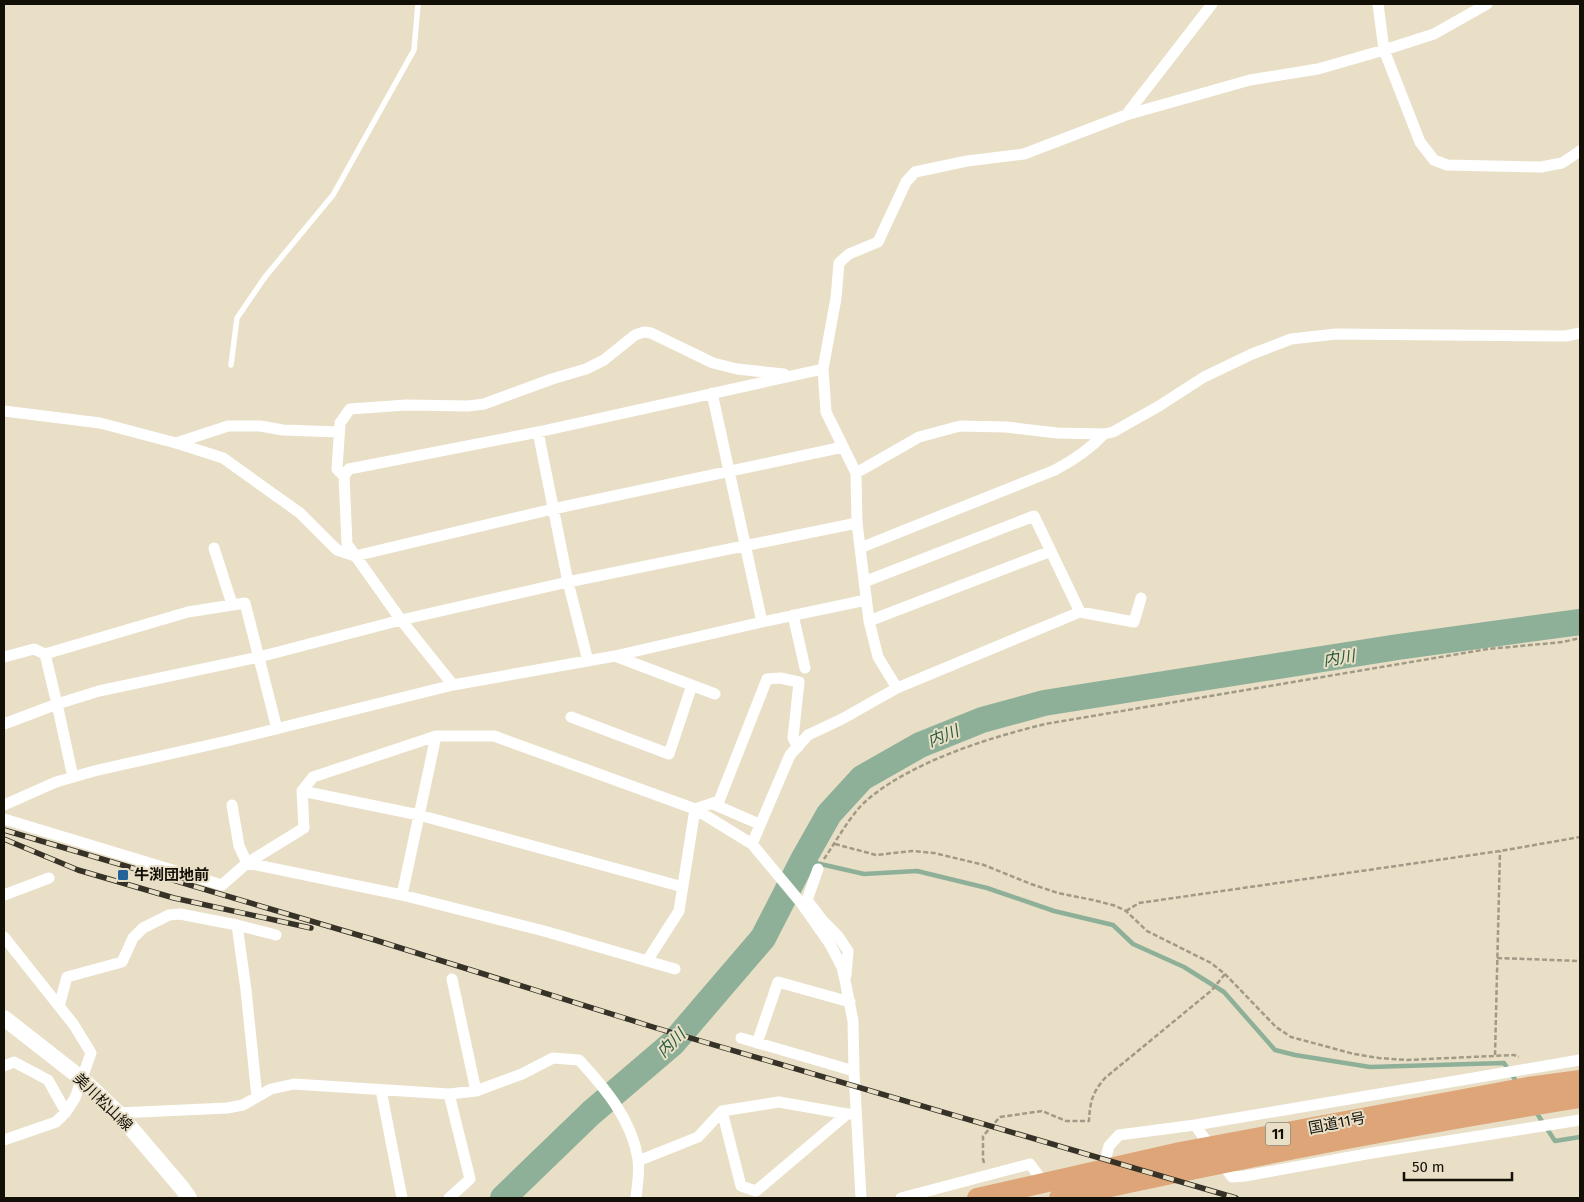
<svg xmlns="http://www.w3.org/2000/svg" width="1584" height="1202" font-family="'Fira Sans','Noto Sans JP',sans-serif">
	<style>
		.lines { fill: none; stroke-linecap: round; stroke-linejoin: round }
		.stream { stroke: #8eb098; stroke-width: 4.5 }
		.river { stroke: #8eb098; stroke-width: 26 }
		.path { stroke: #a19a86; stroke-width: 2.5; stroke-dasharray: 5 2.5; stroke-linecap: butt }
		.service { stroke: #fff; stroke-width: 5.5 }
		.minor { stroke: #fff; stroke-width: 11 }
		.secondary { stroke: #fff; stroke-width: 16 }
		.trunk { stroke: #dea678; stroke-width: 20 }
		.rail-casing { stroke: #363227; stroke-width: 5.5 }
		.rail { stroke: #e8dfc6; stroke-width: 4; stroke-dasharray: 11; stroke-linecap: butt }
		.poi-dot { fill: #236399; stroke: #e8dfc6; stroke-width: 2 }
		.labels { text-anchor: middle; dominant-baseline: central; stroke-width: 4; stroke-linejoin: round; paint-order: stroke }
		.shield { fill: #e8dfc6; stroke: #524d40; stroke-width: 1 }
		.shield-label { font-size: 14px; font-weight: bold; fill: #120f07 }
		.poi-label { font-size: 15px; font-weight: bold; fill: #120f07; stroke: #e8dfc6; text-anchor: start }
		.street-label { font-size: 15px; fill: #120f07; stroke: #e8dfc6 }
		.water-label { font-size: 16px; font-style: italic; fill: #255b3a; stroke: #e8dfc6 }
	</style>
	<rect width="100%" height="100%" fill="#e8dfc6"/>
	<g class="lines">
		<!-- stream -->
		<path class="stream" d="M803,860L864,874L917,871L987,888L1054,911L1113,925L1133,944L1184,967L1224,992L1275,1050L1295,1055L1370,1067L1504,1063L1518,1084
			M1536,1112L1555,1141L1580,1137"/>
		<!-- river -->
		<path class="river" d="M503,1198L591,1113L673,1043L763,938L803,860L829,814L862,778L920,745L982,720L1044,703L1398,647L1580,622"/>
		<!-- path -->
		<path class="path" d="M835,844L876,855L912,851L934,853L984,865L1031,884L1058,893L1093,900L1116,906L1126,911L1147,931L1211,963L1225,974L1276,1027L1291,1037L1354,1054L1379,1058L1406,1060L1514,1055L1519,1057
			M824,859C835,843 846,823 859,808C869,797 882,788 895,780C941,753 993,737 1045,724L1488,649L1563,642L1580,638
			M1126,911L1139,903L1500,851L1580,837
			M1497,958L1580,961
			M1495,1055L1500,851
			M984,1163L983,1159V1136L1000,1117L1042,1111L1066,1121H1089C1090,1102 1092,1093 1105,1078L1212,990L1225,974"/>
		<!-- service -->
		<path class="service" d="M231,365L237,318L265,277L333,195L414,50L418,4"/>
		<!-- minor -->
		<path class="minor" d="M1378,4L1384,50L1420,142L1434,160L1447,165L1541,167L1562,163L1580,151
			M1126,115L1212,4
			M712,393L762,622
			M4,411L100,423L176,443L223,458L300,513L337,550L355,556L553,509L843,447
			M538,432L568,582L588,661
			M176,443L228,426H260L283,430L339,432
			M856,473L919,437L960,426L1006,427L1057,433L1104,434L1113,432L1159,406L1204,377L1252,354L1291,339L1336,334L1566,336L1580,333
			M344,476L337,469L340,423L350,409L406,405L468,406L484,404L552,379L586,369L604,360L635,335L644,332L651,333L713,363L737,369L784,374
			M214,548L232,604
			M860,548L1055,470C1074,460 1090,449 1104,434
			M864,582L1034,516L1080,612
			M793,615L805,668
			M869,621L1051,551
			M615,656L715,694
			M4,657L34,649L45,654
			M453,685L401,620L347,544L344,476L349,469L538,432L823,369
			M897,688L878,657L869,621L857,523L856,473L826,412L823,369L836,298L839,263L849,254L878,242L906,182L915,172L967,161L1024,154L1126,115L1250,80L1318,69L1384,50L1434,34L1487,4
			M571,717L669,754L692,685
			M4,724L57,704L99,691L259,657L401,620L568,582L857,523
			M73,777L57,704L45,654L188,612L245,603L277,729
			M302,791L419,815L683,887
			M713,804L759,824
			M4,805L56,782L94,771L227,741L453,685L615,656L762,622L866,600
			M232,805L239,846L247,863L402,895L544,931L675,969
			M4,819L222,885L247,863L304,828L302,791L313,777L436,736H494L695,809L752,844L802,904L830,944L842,967L845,980L853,1021L854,1071L861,1198
			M752,844L790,755L808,735L842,719L897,688L1080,612L1134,622L1141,598
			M818,869L807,900L823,921L838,936L848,951L846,975
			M4,895L49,878
			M402,895L436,736
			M237,925L246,990L257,1097
			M4,937L74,1025L91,1053L75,1098L66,1112L56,1122L4,1140
			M647,961L679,911L695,809L719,801L767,679L780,678L799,682L793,738L798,747
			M452,979L476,1091
			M59,1006L67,977L122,962L133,938L143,928L169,915L180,914L237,925L276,935
			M741,1038L854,1071
			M757,1043L778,982L850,1002
			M4,1066L14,1062L48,1080L66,1112
			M381,1090L402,1198
			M449,1094L470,1179L449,1198
			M722,1111L741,1186L756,1191L847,1114
			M118,1113L227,1108L243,1105L271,1089L294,1084L449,1094L476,1091L522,1074L553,1058L579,1060C605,1088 632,1120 638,1159C640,1172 637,1186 636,1198
			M1195,1125L1232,1177L1245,1176L1372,1153L1580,1120
			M638,1161L698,1137L722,1111L779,1102L847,1114H856
			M1102,1172L1109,1146L1119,1135L1195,1125L1580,1060
			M901,1198L1030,1164L1046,1186"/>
		<!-- secondary -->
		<path class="secondary" d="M4,1018L82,1079L118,1113L182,1188L189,1198"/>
		<!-- trunk -->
		<path class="trunk" d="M977,1198L1180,1152L1528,1087L1580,1080
			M1059,1198C1232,1160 1406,1126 1580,1098"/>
		<!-- rail casing -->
		<g class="rail-casing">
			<path id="rail" d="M4,830L375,940L653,1027L1236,1198
				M4,839L78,870L174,898L311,928"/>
		</g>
		<!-- rail -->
		<use href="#rail" class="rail"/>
	</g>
	<!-- markers -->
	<rect class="poi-dot" x="117" y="869" width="12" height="12" rx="2.5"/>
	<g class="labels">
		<!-- shield labels -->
		<rect class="shield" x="1265.5" y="1122.5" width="25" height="23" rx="4"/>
		<g class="shield-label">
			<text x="1278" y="1134">11</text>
		</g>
		<!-- poi labels -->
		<g class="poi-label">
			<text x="134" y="875">牛渕団地前</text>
		</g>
		<!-- street labels -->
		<g class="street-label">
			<text transform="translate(103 1102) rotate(44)">美川松山線</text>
			<text transform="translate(1337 1123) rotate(-11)">国道11号</text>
		</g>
		<!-- water labels -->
		<g class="water-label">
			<text transform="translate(1339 658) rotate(-9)">内川</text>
			<text transform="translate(943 736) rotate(-22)">内川</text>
			<text transform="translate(671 1043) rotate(-45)">内川</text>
		</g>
	</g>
	<!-- border -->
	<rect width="1584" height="1202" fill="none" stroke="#120f07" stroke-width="10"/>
	<!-- scale -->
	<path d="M1404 1172v8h108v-8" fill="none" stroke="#120f07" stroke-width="2.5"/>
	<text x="1412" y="1172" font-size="15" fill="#120f07" stroke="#e8dfc6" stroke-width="4" paint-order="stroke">50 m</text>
</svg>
